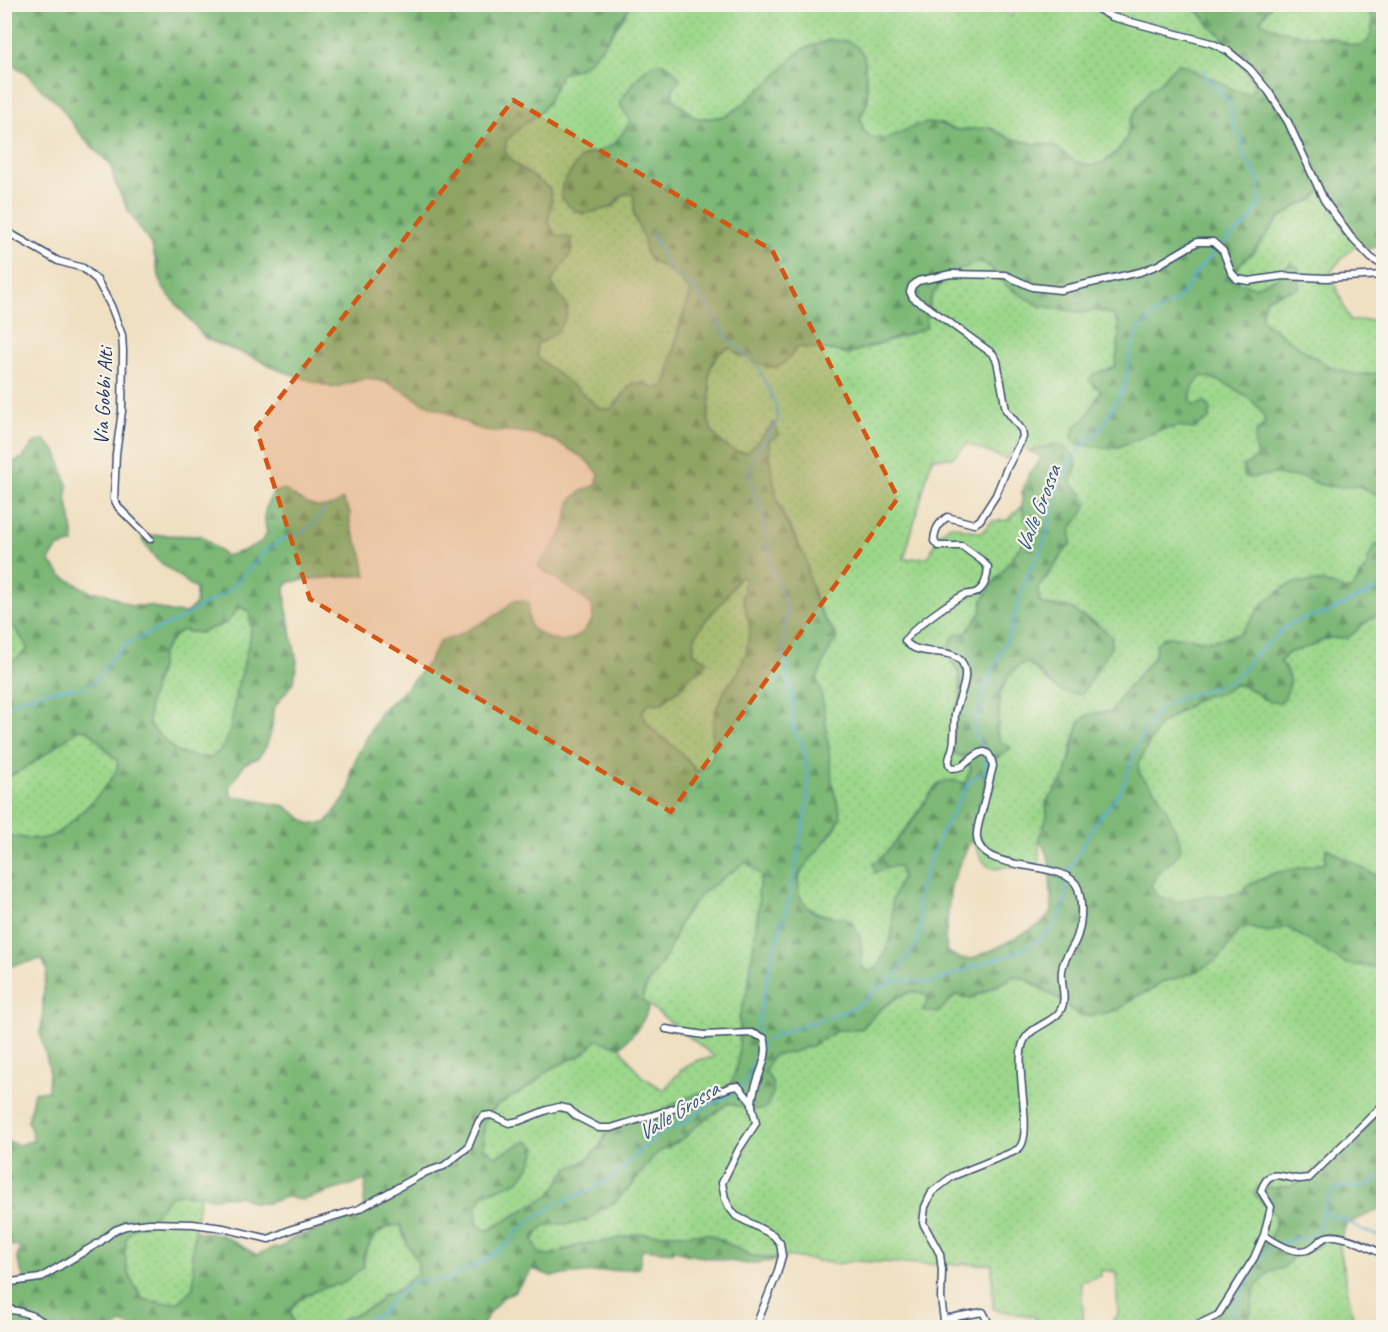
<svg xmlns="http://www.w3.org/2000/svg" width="1388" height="1332" font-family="Caveat,sans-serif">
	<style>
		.grass { fill: url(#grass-dots); stroke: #5c8374; stroke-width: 1.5 }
		.forest { fill: url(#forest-firs); stroke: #4c746a; stroke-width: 1.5; fill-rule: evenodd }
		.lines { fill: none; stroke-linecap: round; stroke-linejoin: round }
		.stream { stroke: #5eb0d9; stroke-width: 2 }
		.street-casing { stroke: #3b4a6d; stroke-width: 9 }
		.street { stroke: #fff; stroke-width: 6 }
		.marked { fill: #d45514; fill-opacity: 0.2; stroke: #d45514; stroke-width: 4.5; stroke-dasharray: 12 8; stroke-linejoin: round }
		.labels { text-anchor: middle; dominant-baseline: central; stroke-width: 4.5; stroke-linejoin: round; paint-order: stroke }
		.street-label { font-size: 21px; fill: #1b2f5e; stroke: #f7f3e8 }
		.water-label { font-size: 22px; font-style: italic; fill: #2f5683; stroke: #f7f3e8 }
	</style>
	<defs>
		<pattern id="grass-dots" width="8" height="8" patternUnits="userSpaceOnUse" patternTransform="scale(1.5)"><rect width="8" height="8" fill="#9cd78b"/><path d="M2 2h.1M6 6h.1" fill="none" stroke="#86b97a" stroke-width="1.8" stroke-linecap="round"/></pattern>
		<pattern id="forest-firs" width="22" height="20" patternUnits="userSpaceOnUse" patternTransform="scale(1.5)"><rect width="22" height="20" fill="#7db877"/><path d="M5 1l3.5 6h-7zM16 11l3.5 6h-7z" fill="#669665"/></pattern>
	</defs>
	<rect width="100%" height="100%" fill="#f7f3e8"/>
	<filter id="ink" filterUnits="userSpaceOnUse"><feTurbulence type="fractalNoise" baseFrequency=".0167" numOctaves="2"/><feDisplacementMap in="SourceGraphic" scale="12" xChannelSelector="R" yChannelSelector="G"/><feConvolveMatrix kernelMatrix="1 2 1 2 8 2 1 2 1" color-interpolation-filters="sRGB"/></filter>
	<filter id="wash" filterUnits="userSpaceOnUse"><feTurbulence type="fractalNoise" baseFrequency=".008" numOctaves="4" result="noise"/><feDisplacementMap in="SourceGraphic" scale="24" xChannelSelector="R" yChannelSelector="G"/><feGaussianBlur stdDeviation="1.35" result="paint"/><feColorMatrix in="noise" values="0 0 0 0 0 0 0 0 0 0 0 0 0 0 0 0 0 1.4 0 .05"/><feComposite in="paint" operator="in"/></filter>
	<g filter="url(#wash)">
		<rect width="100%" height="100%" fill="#f0e0c2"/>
		<!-- grass -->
		<path class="grass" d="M997,4L999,8L1012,17L1014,7L1017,5H1180L1199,12L1209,25L1221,36L1228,49L1248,73L1255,87L1249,94L1236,91L1214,79L1201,75L1187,66L1168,73L1160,83L1150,89L1130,122L1127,137L1117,152L1106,161L1092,166L1076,162L1052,145L1034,144L1010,138L990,128L956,130L938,123L917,125L886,139L873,138L864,131L860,118L868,101L864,56L857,47L829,40L801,50L773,79L737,109L726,116L710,118H696L672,98L673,88L626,114L631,121L614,145L600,151L589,154L580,158L562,185L561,197L582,214L613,207L625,193H629L634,195V215L644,239L645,252L651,261L665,268L679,279L691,292L678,329L668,376L664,386L655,389L644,383L632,384L611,409H600L537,358V344L545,341L568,308L551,282L554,278L556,235L548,222L552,202L550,189L513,162L505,152L506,141L526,122L537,115L547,104L561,74L583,66L611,36L631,5Z
			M1272,4L1342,5L1353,11L1361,9L1368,11C1373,18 1374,24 1372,32C1370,39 1367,44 1360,45C1349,47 1342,41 1333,38C1326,36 1317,37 1310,36C1294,34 1274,29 1260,22L1267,10Z
			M1322,189C1336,200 1340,216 1344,233L1358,243C1353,248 1334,265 1332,271C1330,277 1347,312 1350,321L1383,319V373C1374,373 1364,375 1355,374C1321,369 1294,341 1265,323L1261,317L1263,308L1266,299L1275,295L1299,287L1298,268L1291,263L1284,269L1277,278L1255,287L1232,282L1233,274L1239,265L1254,251L1280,217L1288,213L1298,205L1313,200Z
			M978,262L987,264L1009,288L1040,306L1079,312L1097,311L1106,312L1113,315L1118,324L1119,338L1115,367L1094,374L1093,385L1101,390L1086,418L1081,422L1118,447L1160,430L1180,426L1193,429L1209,419L1194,406L1190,400L1193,386L1202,376C1219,378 1256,398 1263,415C1264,416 1265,422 1265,424L1257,430L1255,446L1257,457L1251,462L1243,466L1274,474L1305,478L1321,485L1338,487L1358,486L1383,497V544L1376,545L1369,556L1368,564L1353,588L1345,590L1323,582H1299L1286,586L1276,595L1264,603L1240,634L1214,640H1202L1184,637L1156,643L1155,656L1120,697L1117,705L1110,712H1099L1075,734L1066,775L1053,794L1046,802L1047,820L1043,827L1039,838V863L1034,869L1009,866L996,869L988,866L982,859L972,839L978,826L987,779L995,759L1003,754L1001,742L997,735L1000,693L1008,677L1017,667L1026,662L1032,665L1049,683L1082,694L1111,647L1112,638L1096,623L1079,615L1073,609L1066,606H1046L1039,601L1038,588L1057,563L1071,530L1075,522L1082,515L1083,494L1074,487L1070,481L1077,465L1057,444L1029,451L1018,445L1006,459L967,444L952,458H932L904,559L928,557L940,533L950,525L981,533L992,521L1008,520L1022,506L1024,517L1030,525L1028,536L983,600L981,613L974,624L948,654L959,672L965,758L971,768L965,783L953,780L925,801L913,819L892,847L885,855L873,864L875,873L887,867L899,866L902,876L892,900L893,930L890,942L878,967L868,972L862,966C862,950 863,945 856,930C855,928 854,924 852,922C848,919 843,919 839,918C821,914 800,911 798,888C796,862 831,844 839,819C842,810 835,797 833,788C826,752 828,714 817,679L830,648L833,629L825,620L819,608L809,578L806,563L793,532L785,519L777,498L770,461L769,441L778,435L775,423L748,452C745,452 741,452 738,452C726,449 712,435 709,423C707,415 709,408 710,400C711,384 705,374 715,359C720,352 722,350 730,348L741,357L791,355L797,347L831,350L848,354L912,333L928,310L931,297L944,279L954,272Z
			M740,577H744L746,611L750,627L746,654L740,666L738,673L725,690L715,712L712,734L713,756L706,767L697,772C691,765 685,757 678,751C663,737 649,732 642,712L649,703L662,704L668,696L680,689L693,674L703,669L697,656L693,652L695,637L705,621L723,601Z
			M240,607L250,612L251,634L241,676L235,694L234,711L229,734L221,750L211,758L192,756L177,752L149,725V703L160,668L161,655L171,640L181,630L199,633L226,623Z
			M1383,607V899L1377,876L1348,861L1335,852L1326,849L1325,863L1275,873L1249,885L1240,893L1225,896L1211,895L1175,902L1156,896L1150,885L1158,872L1173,860L1158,794L1139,773L1138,764L1159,725L1203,696C1231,696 1229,670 1262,698L1280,662L1288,653L1311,646L1321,641L1330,638H1347L1354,633L1360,626L1377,615Z
			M5,620C16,628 22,637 28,650L5,666Z
			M79,729L88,730L118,762C118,763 117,769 116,771C108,787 63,835 46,838C33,841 18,836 5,836V778C32,767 55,746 79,729Z
			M746,862L762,875L758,891L759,904L748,989L739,1017L740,1030L738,1063L732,1082L720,1092L698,1093L653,1114L606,1134C598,1151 587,1163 568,1168L551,1194L505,1221L486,1231L477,1224L476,1206L484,1194L499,1189L527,1141L496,1156L484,1149L483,1122L496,1106L532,1085L548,1070L583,1054L597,1039L620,1047L641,1076L664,1090L682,1069L698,1060L715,1057L642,1000C645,983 659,971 666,955C672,944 675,932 681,921C695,894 721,878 746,862Z
			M1245,927L1269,932L1287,927L1319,947L1374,966L1383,968V1106L1365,1130L1304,1179L1291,1186L1275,1188L1270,1208C1278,1219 1276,1225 1271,1236L1214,1320L1204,1327H1106L1118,1314L1116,1272L1104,1270L1101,1271V1276L1081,1282L1084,1327H1036L1035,1317L993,1309L992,1264H947L946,1265L854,1261L837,1264L786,1256L785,1259L752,1256L709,1234H638L603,1242L583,1244L551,1255L539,1254L533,1239L543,1227L555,1224H572L615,1202L632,1185L652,1158L662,1150L686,1137L695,1127L729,1103L750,1110L773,1083L765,1071L774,1055L790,1053L813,1045L838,1030H849L863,1028C874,1014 900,989 919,992C923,992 925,995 928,996L926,1004H947L955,995L981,994L1015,976L1026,979L1055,997L1079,1015L1121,1008L1135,997L1151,990L1161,982L1178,978L1199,970L1224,952L1238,931Z
			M182,1194L190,1196L201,1194L196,1218L192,1255L194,1275L193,1288L179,1302L163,1303L142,1299L128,1273L125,1255L126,1239L130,1232L164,1203L171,1195Z
			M401,1225L403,1236L418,1263V1273L400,1289L383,1295L375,1305L359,1313L347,1317L337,1324L324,1327H294L290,1310L296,1302L309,1294L325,1287L341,1284L364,1267C363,1244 377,1226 401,1225Z
			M1342,1238L1339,1247L1355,1327L1243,1328L1251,1312L1254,1289L1269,1272L1283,1268L1298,1252L1317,1247L1325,1241Z"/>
		<!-- forest -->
		<path class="forest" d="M5,5H631L600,50L583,66L561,74L547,104L537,115L526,122L506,141L505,151L513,162L550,189L552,202L548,222L556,235L572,238L571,254L551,282L568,308C565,326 554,338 537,344V357L582,393L600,409H611L618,402L632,384L644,383L655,389L664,386L668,376L679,329L691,292L679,279L665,268L651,261L645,251L644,239L634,215V195C620,189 620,202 611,207C607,209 601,210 597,211C578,216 573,212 561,197L562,185L580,158L589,154L600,151L614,144L631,122L619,103C636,82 656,40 680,79L673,88L672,98L696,118H710L726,116L737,109L773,79L801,50L830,40L848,41L857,47L864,56L868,101L860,118L864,131L873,138L886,139L917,125L928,123H938L956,130L990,128L1010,138L1034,144L1052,145L1076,162L1092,166L1106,161L1117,152L1127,137L1130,122L1137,108L1150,89L1160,83L1168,73L1177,64L1187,66L1201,75L1214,79L1236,91L1249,94L1255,87L1253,80L1248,73L1228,49L1221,35L1209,25L1199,12L1180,5H1272L1267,10L1260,21C1272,29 1295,35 1310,36C1317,37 1326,36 1333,38C1342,41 1349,47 1360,45C1367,44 1370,39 1371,32C1374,23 1373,18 1368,11L1361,9L1353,11L1342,5H1383V248L1376,247L1364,250L1358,243L1344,233C1340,217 1336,199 1322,189L1313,200L1298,205L1288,213L1280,217L1254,251L1239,265L1233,274L1232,281L1255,287L1277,278L1284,269L1291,263L1298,268L1300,277L1299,288L1275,295L1266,299L1263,308L1261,317L1265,323C1294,341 1321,369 1355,374C1364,375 1374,373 1383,373V497L1358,486L1338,487L1321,485L1305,478L1274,474L1250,478L1243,475V466L1251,462L1257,457C1254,441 1251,435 1265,424C1265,422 1264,416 1263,415C1256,398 1219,378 1202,376C1194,383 1192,390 1190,399L1194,406L1205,402L1211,410L1209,419L1193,429L1180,426L1160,430L1118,447L1103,448L1076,444L1072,437L1075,426L1086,418L1101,391L1089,380L1094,374L1115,367L1119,338L1118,323L1113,315L1106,312L1097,311L1079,312L1040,306L1009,288L987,264L978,262L954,272L944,279L931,297L928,310L926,328L848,354L831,350L797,347C792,354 785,366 776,367C764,369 739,355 730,348C722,350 720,352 715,359C705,374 711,384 710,400C709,408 707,415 709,423C712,435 726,449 738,452C742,452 745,452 748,452L774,423L778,435L769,441C770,467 774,494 784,518C791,533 802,547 807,563C808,568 808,573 809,577C812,591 817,608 825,620C829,627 834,632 838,638L830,648L817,679L821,692L825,716L833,787L841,816L836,827L803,869L798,878L799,896L806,906L817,914L847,919L853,923L861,940L862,966L868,972L878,967L890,941L893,930L892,900L902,876L899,866L887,867L875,873L873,864C889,852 901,835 914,819C921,810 932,786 942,782C949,778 958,782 965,783L971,768L965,758L954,753C954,745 952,736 953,729C954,715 961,700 961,686C961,662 938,659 955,634L966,633L981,613L983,600L990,588L1028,536L1030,525L1024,517L1022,506V493L1029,474L1042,458L1029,451L1057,444C1066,449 1078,454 1076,466C1076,471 1072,476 1070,481L1074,487L1083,494L1087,504L1082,515L1075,522L1071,530V543L1038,588L1039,601L1046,606H1066L1073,609L1079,615L1103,628L1112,638L1111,647L1082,694C1048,695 1050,676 1026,662L1017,667L1008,677L1000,693L997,735L1001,742L1011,748L995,759L987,779L978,826L959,865L951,885L945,940L948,952L960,959H971L995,949L1041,924L1052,912L1049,859L1039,838C1045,821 1049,821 1046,802L1053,794L1066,775L1079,723L1087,715L1110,712L1117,705L1120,697L1155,656L1156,644L1164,637H1184L1202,640H1214L1240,634L1264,603L1276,595L1286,586L1299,582H1323L1345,590L1353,588L1368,564L1369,556L1376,545L1383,544V607L1377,615L1360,626L1354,633L1347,638H1330L1321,641L1311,646L1288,653L1280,662C1283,665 1286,668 1287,671C1292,682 1288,694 1281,702H1271L1262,698L1254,691L1243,686L1235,684C1225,693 1216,696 1203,696L1159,725L1138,764L1139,773L1158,794L1168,813L1179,838L1181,849L1173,860L1158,872L1151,885L1156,896L1175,902L1211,895L1225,896L1240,893L1249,885L1275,873L1325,863L1326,848L1377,876L1383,899V968L1346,964L1287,927L1269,932L1245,927L1238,931L1224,952L1216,960L1199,970L1178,978L1161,982L1151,990L1135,997L1121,1008L1107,1013L1089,1016L1079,1015L1055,997L1027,979L1015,976L971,998L955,995L938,1013L922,1011L926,1004L928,996C927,996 920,992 919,992C899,989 874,1014 863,1028L849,1030H838L813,1045L790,1053L774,1055L765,1071C777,1088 775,1092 765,1109L750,1110L729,1103L695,1127L686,1137L662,1150L652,1158L632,1185L615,1202L602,1209L589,1220L572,1224H555L543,1227L533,1239L539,1254L551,1255L583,1244L603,1242L638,1234H709L752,1256L785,1259L748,1264L685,1254L672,1248L673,1252L642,1249L639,1268L551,1276L533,1269L515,1291L502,1298L488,1314L482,1328L324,1327L337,1324L347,1317L359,1313L375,1305L383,1295L400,1289L417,1273L418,1263L403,1236L401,1225L390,1226L379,1231L373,1238L363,1256L364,1267L341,1284L325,1287L309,1294L296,1302L290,1311L294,1327L132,1328L122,1323L115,1328L5,1327L4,1298L21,1283L25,1282L17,1258L20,1246L7,1245L5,1240V1141L19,1145L34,1140L28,1121L34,1092L48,1091L49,1067L40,1033L43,1016V995L47,970L42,959L5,967V836C18,836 33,841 46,838C63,835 108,787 116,771C117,769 118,764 118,762L88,730L79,729C55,746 32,767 5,778V666L17,658L28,649C22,637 16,628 5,620V465L23,458L34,443L45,440L57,453L68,488L66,499L71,517L74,543L57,548L49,561L62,576L90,592L105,593L131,606H150L170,612L186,613L196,604V589L157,560L143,542L142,536L164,535L199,536L200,535L226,556L243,551L261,542L267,533C263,515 264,507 274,492L284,489C301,502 323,517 342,499L350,512V524L362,554L366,575L311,579L290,582L285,587L286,606L297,662L294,681L273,709L272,728L266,747L258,758L244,764L229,787L232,797L249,798L263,802L285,806L310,824L326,823L346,797L350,788L351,770L358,754L381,711L401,694L428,663L440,641L455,637L500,613L514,600L529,602L528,615L531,628L547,638L564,641L575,638L585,630L593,619L592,605L538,566L563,532L571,500L582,491L596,485L599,474L584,458L555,441L534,434L511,431L492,432L474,427L448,413L423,403L404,391L385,382L367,378L333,388L279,370L257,359L206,339L162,287L152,246L129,212L115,183L111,165L89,144L74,126L59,104L41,89L27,74L5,59ZM739,577H744V590L742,595L750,627L746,654L740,666L738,673L725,690L715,712L712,734L713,756L706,767L697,772C691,765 685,757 678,750C663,737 649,732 642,712L649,703L662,704L669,696L680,689L693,674L703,669L707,661L693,652L695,637L705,621L723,601ZM240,607L250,612L251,634L241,676L235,694L234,711L229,734L221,750L211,758L192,756L177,752L149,725V703L160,668L161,655L171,640L181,630L199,633L226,623ZM746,862L762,876L758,891L759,904L748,989L739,1017L740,1030L738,1063L732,1082L720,1092L698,1093L653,1114L626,1122L606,1134L600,1147L581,1164L568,1168L551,1194L505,1221L487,1231L477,1224L476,1206L484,1194L519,1181L531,1164L537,1147L527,1141L496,1156L484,1149V1122L496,1106L532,1085L548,1070L583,1054L597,1040L620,1047C633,1035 644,1023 649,1006L642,1000L644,990L667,955L682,918L702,893ZM366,1180L363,1215L293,1238L280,1248L274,1247L257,1255L222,1235L195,1231L192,1255L194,1275L193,1288L179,1302L163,1303L142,1299L128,1273L125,1255L126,1239L130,1232L135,1228L148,1224L171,1195L182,1194L190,1196L201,1194L210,1198L240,1196L254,1203H267L286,1197L303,1200Z
			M1383,1106V1208L1346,1224L1342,1238L1325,1241L1317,1247L1298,1252L1283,1268L1269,1272L1254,1289L1251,1312L1243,1327L1204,1328L1214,1320L1236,1284L1271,1236L1275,1226V1215L1254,1194L1258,1187L1275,1188L1291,1186L1304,1179L1365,1130Z"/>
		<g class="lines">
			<!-- stream -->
			<path class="stream" d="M1203,70L1207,79L1219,91L1230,105L1234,129L1244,142L1241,152L1256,175L1260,188L1259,204L1251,220L1220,245
				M651,233L665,261L675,275L695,291L705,302L729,341L743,352L760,370L776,405L778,421L753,458L750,467L749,478L763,518L769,552L770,565L784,598L786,609L783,653L793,704L792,725L805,752L808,777L807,805L790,895L768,973L759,1017L758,1030
				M4,707L25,698L44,692L69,688L81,689L95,681L112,658L128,643L176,621L228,591L268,549L280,541L302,532L313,524L325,510
				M981,748L974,728L981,699L985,686L1008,637L1025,581L1045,540L1060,483L1066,469L1078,451L1097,433L1105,422L1124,388L1127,375L1131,348L1136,334L1156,313L1171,304L1184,292L1195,274L1217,249
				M1067,875L1090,831L1097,820L1115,799L1123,785L1137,745L1151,721L1160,710L1169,703L1182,697L1225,684L1237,677L1256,654L1287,626L1302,619L1329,612L1357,598L1384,587
				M891,982L905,980L932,983L994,959L1008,956L1022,950L1049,932L1057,922L1062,911L1066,898V880
				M767,1040L781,1033L843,1012L857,1006L877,988L891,982L917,943L921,931L918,903L919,889L940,835L969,782L986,770L984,757
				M757,1051L758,1036
				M1323,1212C1344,1218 1362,1232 1384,1238
				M345,1328L379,1315L383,1312L392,1299L415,1281L425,1279L438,1281L451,1278L480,1263L508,1244L519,1230L533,1219L558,1203L594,1188L605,1182L622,1169L643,1147L665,1131L685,1122L702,1109L738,1091L746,1081L757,1053L763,1044
				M1222,1328C1242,1304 1248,1264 1274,1246C1287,1238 1309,1241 1317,1231C1326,1219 1320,1199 1336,1190C1344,1186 1354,1188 1363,1186C1370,1185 1378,1179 1384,1175"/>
		</g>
	</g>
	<g filter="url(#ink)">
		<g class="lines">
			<!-- street casing -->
			<g class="street-casing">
				<path id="street" d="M1089,4L1112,17L1211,43L1228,51L1250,69L1269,92L1288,122L1324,200L1350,236L1371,258L1384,266
					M4,230L58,261L83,268L97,280L111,306L122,335L123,351L122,411L116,454L114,499L119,508L150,539
					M666,1029L704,1035L752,1033L764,1038C772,1058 752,1082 752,1104C752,1110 755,1117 756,1123L739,1149L722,1183L725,1198L729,1207L736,1216L773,1235L780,1243L782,1256L777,1274L759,1318L757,1328
					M1264,1235C1275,1243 1293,1254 1307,1250C1314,1248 1319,1240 1326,1237C1341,1232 1371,1248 1384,1255
					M4,1286L11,1282L40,1278L100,1242L115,1230L126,1226L149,1223L193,1224L223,1228L269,1239L292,1229L359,1209L426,1172L444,1166L468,1147L479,1121L484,1116L491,1115L509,1123L519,1121L547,1110L559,1107L569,1109L576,1116L599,1128H611L670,1110L731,1087L738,1086L752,1103
					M4,1309C24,1311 36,1316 52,1328
					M944,1319L983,1312L991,1328
					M945,1328L941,1298L942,1271L940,1254L923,1223L925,1207L932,1192L953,1176L1013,1152C1014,1151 1019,1149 1020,1147C1033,1131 1014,1068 1023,1043C1029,1026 1052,1024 1060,1011C1068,999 1060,984 1062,971C1063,958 1070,953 1075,942C1082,927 1083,904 1078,888C1067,858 981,875 977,838C976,829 980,819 982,811C986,796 989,781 993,766C988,739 974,758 962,766C958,768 957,768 952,768L949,764C948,757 952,753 953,746C955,736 954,724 955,714C958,698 970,679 963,664C953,645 919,659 905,641C911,629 951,601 964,595C968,594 974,594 977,592C986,586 987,577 988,567L981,560L962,546H938L934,541C935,529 938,524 947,517L974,524L980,520L996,495L1007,468L1023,437L1022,430L1006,410L997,361L993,354L929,308L913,298L910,292L912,286L918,281L951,274L1005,275L1032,287L1060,290L1140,272L1158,265L1197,242H1213L1223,251L1231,272L1237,279L1249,281L1283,276L1326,278L1384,275
					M1191,1328L1218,1315L1254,1258L1264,1235L1271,1207L1261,1191C1269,1166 1281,1178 1299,1179C1302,1179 1306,1178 1309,1178L1384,1104"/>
			</g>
			<!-- street -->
			<use href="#street" class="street"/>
		</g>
	</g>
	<!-- marked area -->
	<path class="marked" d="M513,100L772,250L898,498L671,812L310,599L256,428Z"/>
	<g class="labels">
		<!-- street labels -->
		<g class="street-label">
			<text transform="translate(103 396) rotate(-87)">Via Gobbi Alti</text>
		</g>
		<!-- water labels -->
		<g class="water-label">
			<text transform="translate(1038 509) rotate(-69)">Valle Grossa</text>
			<text transform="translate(678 1111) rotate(-32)">Valle Grossa</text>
		</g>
	</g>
	<!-- margin -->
	<rect width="1388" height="1332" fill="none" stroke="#f7f3e8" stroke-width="24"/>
</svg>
